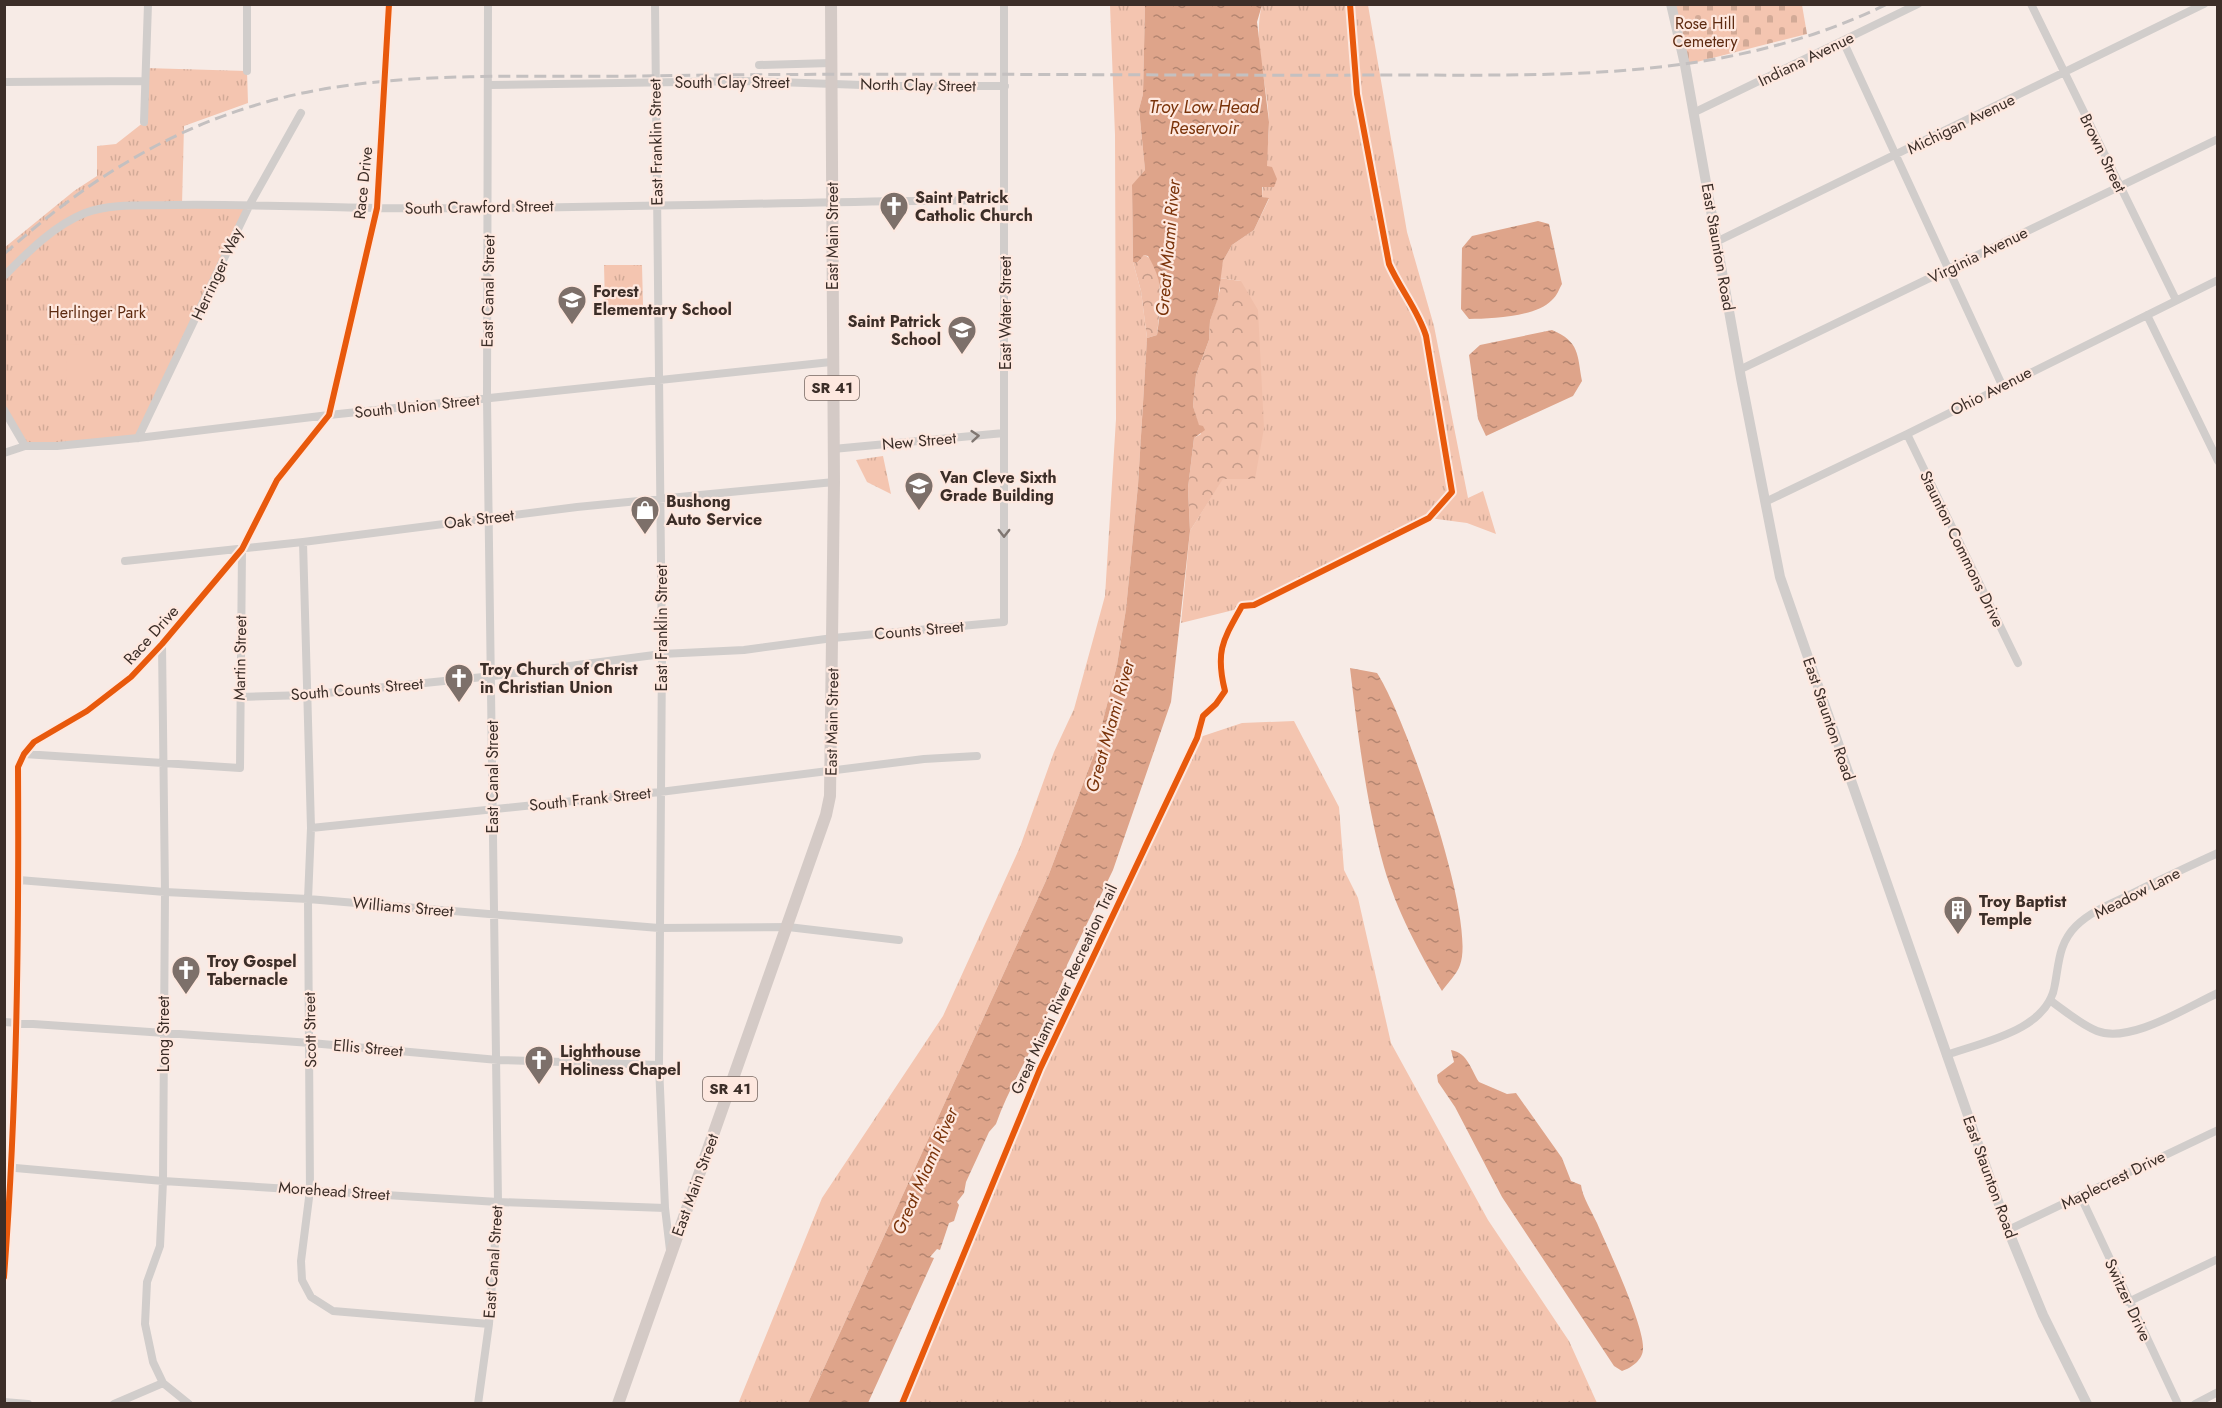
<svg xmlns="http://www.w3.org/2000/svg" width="2222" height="1408" font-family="Jost,sans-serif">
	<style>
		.grass { fill: url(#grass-tufts) }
		.forest { fill: url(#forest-crowns) }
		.cemetery { fill: url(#cemetery-stones) }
		.pitch { fill: #f4c5b0 }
		.water { fill: url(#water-ripples) }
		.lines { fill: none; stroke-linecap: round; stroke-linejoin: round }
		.street { stroke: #d1cdcb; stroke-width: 8 }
		.secondary { stroke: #d1cdcb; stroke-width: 10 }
		.primary { stroke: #d4cac6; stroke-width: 12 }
		.rail { stroke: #c4c0c0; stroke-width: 3; stroke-dasharray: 12 6; stroke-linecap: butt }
		.cycleway-casing { stroke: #fee8df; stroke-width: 10 }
		.cycleway { stroke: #e8590c; stroke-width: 6 }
		.oneway { stroke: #7f7671 }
		.labels { text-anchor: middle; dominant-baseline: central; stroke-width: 4.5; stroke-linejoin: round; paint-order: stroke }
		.shield { fill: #fee8df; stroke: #76665f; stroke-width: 1.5 }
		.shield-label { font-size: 15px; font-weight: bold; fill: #3c2e28 }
		.park-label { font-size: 16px; fill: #5d2a10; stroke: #fee8df }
		.street-label { font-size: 16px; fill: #3c2e28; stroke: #fee8df }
		.poi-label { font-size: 16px; font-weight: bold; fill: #3c2e28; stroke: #fee8df; text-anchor: start }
		.water-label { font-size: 18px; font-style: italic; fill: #7a330a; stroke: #fee8df }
	</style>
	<defs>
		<pattern id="grass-tufts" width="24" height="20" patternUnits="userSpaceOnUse" patternTransform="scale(1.5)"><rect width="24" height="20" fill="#f4c5b0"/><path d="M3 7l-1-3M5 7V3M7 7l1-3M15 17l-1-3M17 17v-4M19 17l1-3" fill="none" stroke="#d2aa97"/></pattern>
		<pattern id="forest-crowns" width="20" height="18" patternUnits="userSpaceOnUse" patternTransform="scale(1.5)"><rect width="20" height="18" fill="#f0bea8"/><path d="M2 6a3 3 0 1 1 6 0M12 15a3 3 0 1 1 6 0" fill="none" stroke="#c49b89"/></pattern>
		<pattern id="cemetery-stones" width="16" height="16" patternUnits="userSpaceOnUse" patternTransform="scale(1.5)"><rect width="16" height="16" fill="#f4c5b0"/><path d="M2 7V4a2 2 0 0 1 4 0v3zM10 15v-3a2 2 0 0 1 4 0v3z" fill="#d2aa97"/></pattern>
		<pattern id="water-ripples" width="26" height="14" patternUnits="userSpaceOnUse" patternTransform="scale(1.5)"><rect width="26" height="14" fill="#dea48a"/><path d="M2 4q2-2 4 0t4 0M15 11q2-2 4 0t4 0" fill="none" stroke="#b58671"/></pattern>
	</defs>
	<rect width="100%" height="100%" fill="#f7ebe6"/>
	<!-- grass -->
	<path class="grass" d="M1110,5H1145L1143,94L1139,109L1145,170L1132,186L1133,262L1141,291L1147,338L1138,485L1126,609L1117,665L1095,752L1049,874L808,1403L738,1404L822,1198L943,1016L1020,847L1054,752L1074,709L1105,596L1116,419L1115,135Z
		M1262,5H1368L1407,232L1434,326L1468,498L1483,491L1496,534L1467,523L1429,518L1254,605L1181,623L1190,531L1223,478L1241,281L1219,278L1223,261L1232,245L1254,230L1269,199L1262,197C1263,172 1269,149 1269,123C1268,84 1252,43 1262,5Z
		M145,68L247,71L248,103L184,126L182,205L250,204L138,438L25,446L5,410L4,248L74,191L97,176V146L116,144L144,122Z
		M604,265H642L643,305L605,306Z
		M883,456L891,494L867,482L856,460Z
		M1294,721L1339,807L1344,870L1358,898L1391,1043L1488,1220L1569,1341L1597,1403H902L1040,1069L1197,738L1242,723Z"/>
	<!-- forest -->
	<path class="forest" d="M1144,255C1167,263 1159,316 1157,335L1147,338L1141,291L1133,262H1138Z
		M1219,278L1241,281L1258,310L1264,428L1255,479H1223L1190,531L1188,488L1194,438L1201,434L1193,406L1196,375L1209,340L1210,321L1220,290Z"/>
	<!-- cemetery -->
	<path class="cemetery" d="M1671,5H1802L1807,34L1685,65Z"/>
	<!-- pitch -->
	<path class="pitch" d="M67,344L87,345V386H66Z"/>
	<!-- water -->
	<path class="water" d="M1145,5H1262L1257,22L1269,122L1267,166L1272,167L1277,179L1274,187H1262V197L1269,198L1254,230L1232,245L1223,261L1218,298L1210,321L1209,340L1196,375L1193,406L1199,425L1203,426L1205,430L1194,438L1188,488L1190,531L1171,702L1113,870L1067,965C1064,982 1055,997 1048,1012C1033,1051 1010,1084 996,1124L989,1132L966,1182L964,1193L957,1202L959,1205L954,1221L949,1223L940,1250L937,1249L930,1257L934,1258L868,1403H808L1049,874L1095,752L1117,665L1126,609L1138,485L1147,338L1157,335L1160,312L1154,306L1160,303C1162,286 1157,271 1148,256L1144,255L1138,262H1133L1132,185L1145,170L1139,109L1143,94Z
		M1538,221L1549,224L1562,284C1559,289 1557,296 1552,300C1536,317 1491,319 1469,319L1461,309L1462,248L1472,236Z
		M1552,330C1580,342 1577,354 1582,381L1573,396L1486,436L1478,419L1469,355L1480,345Z
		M1350,668L1377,673C1405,715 1477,921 1460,965C1457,974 1447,984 1442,991C1420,954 1396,909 1384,867C1366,803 1358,734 1350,668Z
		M1451,1050C1468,1053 1471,1070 1479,1082L1507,1094L1516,1093L1562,1158L1571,1181L1581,1185C1582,1196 1592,1212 1597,1223C1607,1246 1645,1327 1643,1349C1643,1359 1632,1368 1622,1371L1614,1366L1502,1197L1455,1107L1438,1082L1437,1075L1454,1062Z"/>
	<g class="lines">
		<!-- street -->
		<path class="street" d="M247,4V71
			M655,4L662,654L659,1065L665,1208L670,1250
			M2031,4L2176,300
			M1843,41L2002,385
			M759,65L831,63
			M4,82L144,81
			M489,85L744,81L891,86H1005
			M1693,113L1918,4
			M144,122L148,4
			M1718,241L2204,4
			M4,276C28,252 53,226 85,213C112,203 144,206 172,205C241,204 309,207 377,208C586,210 796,201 1005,200
			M2147,315L2218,461
			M1739,370L2218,139
			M4,410L25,446
			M1907,434L2018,663
			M138,438L250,204L301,113
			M833,449L1004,433
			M4,453L25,446H57L138,438L329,415L831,362
			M1765,502L1907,434L2218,280
			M303,542L311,828L308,899L310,1190L301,1261L302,1280L311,1297L333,1311L489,1324
			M125,561L303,542L577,507L834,482
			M162,644L165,892L163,1181L160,1246L147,1282L145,1324L153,1362L163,1383L189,1404
			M239,697L307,695L493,676L662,654L744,650L833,638L1004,622V4
			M24,754L240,768L242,549
			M311,828L660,792L924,759L977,756
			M19,880L165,892L308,899L659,928L788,927L899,940
			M2051,1001C2065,1011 2080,1024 2097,1031C2130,1044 2187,1007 2218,993
			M4,1022L311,1043L498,1060L659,1065
			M1946,1055C1983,1042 2049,1030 2055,984C2059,962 2059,943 2076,926C2091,911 2113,903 2131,894C2160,880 2189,866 2218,853
			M4,1167L163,1181L498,1202L665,1208
			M2080,1195L2178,1404
			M2008,1230L2218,1130
			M4,1277C17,1107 19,937 18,767L24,754L34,742L87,711L131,677L162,644L242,549L277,480L329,415L377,208L389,4
			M2128,1302L2218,1259
			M4,1402L28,1404
			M114,1404L163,1383
			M478,1404L489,1324L498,1202L487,399L488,4
			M2195,1404L2218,1392"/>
		<!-- secondary -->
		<path class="secondary" d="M1671,4L1685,65L1741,378L1780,577L2008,1230L2043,1315L2087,1404"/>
		<!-- primary -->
		<path class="primary" d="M618,1404L826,815L830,796L834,482L831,4"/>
		<!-- rail -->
		<path class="rail" d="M4,254C78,188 157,135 253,106C372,68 515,78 640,76C890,72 1140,76 1390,75C1562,75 1728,82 1887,4"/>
		<!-- cycleway casing -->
		<g class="cycleway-casing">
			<path id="cycleway" d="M4,1277C17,1107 19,937 18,767L24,754L34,742L87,711L131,677L162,644L242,549L277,480L329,415L377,208L389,4
				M902,1404L1040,1069L1197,738L1203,716L1216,704L1225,691C1215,651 1223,640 1242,606L1254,605L1429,518L1452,492L1426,336C1418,310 1400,289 1389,264L1357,94L1350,4"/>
		</g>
		<!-- cycleway -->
		<use href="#cycleway" class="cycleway"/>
	</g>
	<!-- one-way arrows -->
	<defs><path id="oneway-chevron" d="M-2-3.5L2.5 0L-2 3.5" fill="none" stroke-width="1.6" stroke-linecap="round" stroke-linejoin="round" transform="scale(1.5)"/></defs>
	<g class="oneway">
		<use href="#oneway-chevron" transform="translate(975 436) rotate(-5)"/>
		<use href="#oneway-chevron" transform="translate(1004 533) rotate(90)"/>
	</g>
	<!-- icons -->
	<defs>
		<g id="church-pin" transform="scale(1.5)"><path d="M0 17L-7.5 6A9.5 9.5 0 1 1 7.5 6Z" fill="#7d706a" stroke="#fee8df"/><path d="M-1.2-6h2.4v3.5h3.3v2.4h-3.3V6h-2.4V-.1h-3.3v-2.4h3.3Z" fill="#fff"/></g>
		<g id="school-pin" transform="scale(1.5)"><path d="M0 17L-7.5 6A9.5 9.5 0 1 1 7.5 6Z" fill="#7d706a" stroke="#fee8df"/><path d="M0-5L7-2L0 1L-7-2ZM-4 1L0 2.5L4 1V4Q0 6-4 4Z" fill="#fff"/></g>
		<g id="shop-pin" transform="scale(1.5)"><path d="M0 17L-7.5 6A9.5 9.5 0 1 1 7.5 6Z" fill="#7d706a" stroke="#fee8df"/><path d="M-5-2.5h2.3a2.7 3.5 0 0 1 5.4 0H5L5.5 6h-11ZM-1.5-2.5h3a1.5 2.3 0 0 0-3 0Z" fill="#fff"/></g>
		<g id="building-pin" transform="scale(1.5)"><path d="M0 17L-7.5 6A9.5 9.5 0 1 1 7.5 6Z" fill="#7d706a" stroke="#fee8df"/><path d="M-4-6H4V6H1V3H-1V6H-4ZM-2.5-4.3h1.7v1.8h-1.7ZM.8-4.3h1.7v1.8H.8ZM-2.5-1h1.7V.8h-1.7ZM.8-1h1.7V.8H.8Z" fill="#fff"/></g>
	</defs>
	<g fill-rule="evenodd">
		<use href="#church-pin" x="894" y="206"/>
		<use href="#school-pin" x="572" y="300"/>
		<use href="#school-pin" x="962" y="330"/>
		<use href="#school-pin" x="919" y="486"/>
		<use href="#shop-pin" x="645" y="510"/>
		<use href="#church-pin" x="459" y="678"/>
		<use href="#building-pin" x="1958" y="910"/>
		<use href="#church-pin" x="186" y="970"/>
		<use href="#church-pin" x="539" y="1060"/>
	</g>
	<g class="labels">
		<!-- shield labels -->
		<g class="shield">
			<rect x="805" y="376" width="54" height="24" rx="4.5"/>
			<rect x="703" y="1077" width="54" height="24" rx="4.5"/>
		</g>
		<g class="shield-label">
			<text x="832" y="388">SR 41</text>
			<text x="730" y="1089">SR 41</text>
		</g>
		<!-- park labels -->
		<g class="park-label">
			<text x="1705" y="23">Rose Hill<tspan x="1705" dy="18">Cemetery</tspan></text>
			<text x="97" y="312">Herlinger Park</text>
		</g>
		<!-- street labels -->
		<g class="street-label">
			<text transform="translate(1806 59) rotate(-26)">Indiana Avenue</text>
			<text x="732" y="82">South Clay Street</text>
			<text transform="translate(918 85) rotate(1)">North Clay Street</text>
			<text transform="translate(1961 124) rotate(-26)">Michigan Avenue</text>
			<text transform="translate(656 142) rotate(-91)">East Franklin Street</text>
			<text transform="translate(2103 153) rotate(64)">Brown Street</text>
			<text transform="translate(363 183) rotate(-84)">Race Drive</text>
			<text transform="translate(479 207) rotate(-1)">South Crawford Street</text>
			<text transform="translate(832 236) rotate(-90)">East Main Street</text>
			<text transform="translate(1718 247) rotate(80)">East Staunton Road</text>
			<text transform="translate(1978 255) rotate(-26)">Virginia Avenue</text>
			<text transform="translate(217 274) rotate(-65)">Herringer Way</text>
			<text transform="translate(488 291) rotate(-89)">East Canal Street</text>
			<text transform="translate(1005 313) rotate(-90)">East Water Street</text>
			<text transform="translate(1991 391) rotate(-27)">Ohio Avenue</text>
			<text transform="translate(417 406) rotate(-6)">South Union Street</text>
			<text transform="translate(919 441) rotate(-5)">New Street</text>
			<text transform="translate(479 519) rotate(-7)">Oak Street</text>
			<text transform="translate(1962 549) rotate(64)">Staunton Commons Drive</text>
			<text transform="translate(661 628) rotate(-90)">East Franklin Street</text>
			<text transform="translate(919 630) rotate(-5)">Counts Street</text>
			<text transform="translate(151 635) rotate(-48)">Race Drive</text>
			<text transform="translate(240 658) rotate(-89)">Martin Street</text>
			<text transform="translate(357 689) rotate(-5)">South Counts Street</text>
			<text transform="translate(1829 719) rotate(71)">East Staunton Road</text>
			<text transform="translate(832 722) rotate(-89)">East Main Street</text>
			<text transform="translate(492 777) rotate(-90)">East Canal Street</text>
			<text transform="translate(590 799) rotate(-6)">South Frank Street</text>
			<text transform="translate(2137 893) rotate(-27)">Meadow Lane</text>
			<text transform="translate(403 907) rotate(5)">Williams Street</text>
			<text transform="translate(1064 989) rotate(-65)">Great Miami River Recreation Trail</text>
			<text transform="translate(310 1030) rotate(-91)">Scott Street</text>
			<text transform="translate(163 1034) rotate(-90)">Long Street</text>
			<text transform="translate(368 1048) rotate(5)">Ellis Street</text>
			<text transform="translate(1990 1177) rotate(70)">East Staunton Road</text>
			<text transform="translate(2113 1180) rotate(-26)">Maplecrest Drive</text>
			<text transform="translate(695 1185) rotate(-70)">East Main Street</text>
			<text transform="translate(334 1191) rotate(4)">Morehead Street</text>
			<text transform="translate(493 1262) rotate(-86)">East Canal Street</text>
			<text transform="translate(2128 1300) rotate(65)">Switzer Drive</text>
		</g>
		<!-- poi labels -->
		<g class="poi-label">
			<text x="915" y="197">Saint Patrick<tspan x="915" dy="18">Catholic Church</tspan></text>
			<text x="593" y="291">Forest<tspan x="593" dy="18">Elementary School</tspan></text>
			<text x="941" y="321" text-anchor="end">Saint Patrick<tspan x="941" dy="18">School</tspan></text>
			<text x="940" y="477">Van Cleve Sixth<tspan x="940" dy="18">Grade Building</tspan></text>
			<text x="666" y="501">Bushong<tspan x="666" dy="18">Auto Service</tspan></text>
			<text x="480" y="669">Troy Church of Christ<tspan x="480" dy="18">in Christian Union</tspan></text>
			<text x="1979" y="901">Troy Baptist<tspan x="1979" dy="18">Temple</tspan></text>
			<text x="207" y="961">Troy Gospel<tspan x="207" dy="18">Tabernacle</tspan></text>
			<text x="560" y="1051">Lighthouse<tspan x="560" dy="18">Holiness Chapel</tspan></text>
		</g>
		<!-- water labels -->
		<g class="water-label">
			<text x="1204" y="107">Troy Low Head<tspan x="1204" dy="21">Reservoir</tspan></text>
			<text transform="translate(1168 248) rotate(-85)">Great Miami River</text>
			<text transform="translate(1110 726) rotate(-74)">Great Miami River</text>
			<text transform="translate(925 1171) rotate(-66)">Great Miami River</text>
		</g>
	</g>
	<!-- border -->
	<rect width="2222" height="1408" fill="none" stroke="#3c2e28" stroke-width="12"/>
</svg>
